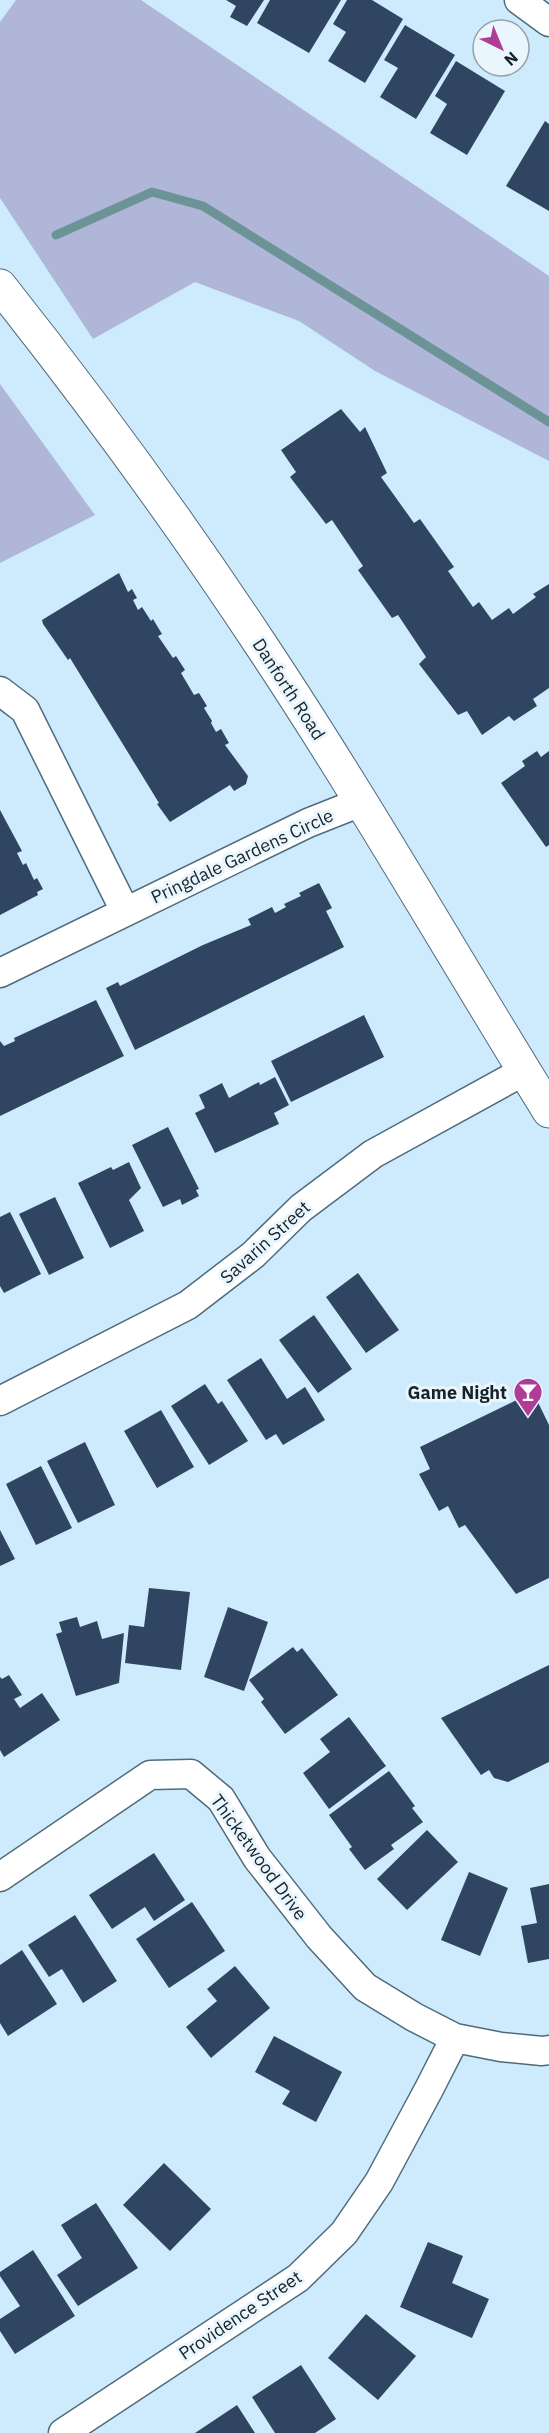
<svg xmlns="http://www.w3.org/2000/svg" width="549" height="2433" font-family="'IBM Plex Sans',sans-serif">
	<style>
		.green { fill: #afb6d7 }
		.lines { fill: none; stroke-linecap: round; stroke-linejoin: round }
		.stream { stroke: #6c9496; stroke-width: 9 }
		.building { fill: #304561 }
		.minor-casing { stroke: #506b7b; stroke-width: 31 }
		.secondary-casing { stroke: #506b7b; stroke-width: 35 }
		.minor { stroke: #fff; stroke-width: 28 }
		.secondary { stroke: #fff; stroke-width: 33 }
		.labels { text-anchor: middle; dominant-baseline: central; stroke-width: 6; stroke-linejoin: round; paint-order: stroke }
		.street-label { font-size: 18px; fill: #172229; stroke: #eaf6fd }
		.poi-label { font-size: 18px; font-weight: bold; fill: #172229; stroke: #eaf6fd; text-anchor: end }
	</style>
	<rect width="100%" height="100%" fill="#ceebfe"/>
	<!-- green -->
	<path class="green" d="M16,0H141L549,276V461L375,371L299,321L195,282L93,339L0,198V22Z
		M0,384L95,515L0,563Z"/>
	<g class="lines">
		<!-- stream -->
		<path class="stream" d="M56,235L152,192L203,206L549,422"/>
	</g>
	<!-- building -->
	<path class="building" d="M226,0H264L247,26L230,17L236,6Z
		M270,0H341L309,53L257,23Z
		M347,0H372L403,19L365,83L328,61L346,32L333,24Z
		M405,25L455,55L416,119L380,97L398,68L384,60Z
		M456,61L505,91L467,155L430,133L447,104L435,96Z
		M545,121L549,124V211L506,186Z
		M341,409L360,432L365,427L387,473L381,477L414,523L420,519L454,567L448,571L473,607L479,602L492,620L509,608L513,614L536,597L533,594L549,584V688L533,699L537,706L514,721L509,716L482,735L467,711L458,715L419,664L426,657L398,615L392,618L358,570L363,566L332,520L326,524L290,477L296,472L281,450Z
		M119,573L128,592L132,589L137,598L133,600L138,610L142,607L151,621L153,619L162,634L158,636L173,658L176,656L185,670L181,673L194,695L199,693L207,706L204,708L212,721L211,723L216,732L221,729L229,743L225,745L248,776L246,784L234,791L230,785L170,822L157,804L159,803L70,658L68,660L43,624L42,620Z
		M537,751L541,757L549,751V845L546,847L501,783L525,766L522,761Z
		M0,810L22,851L17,853L23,865L26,863L34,880L37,878L43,889L37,892L38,895L0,915Z
		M319,883L332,908L326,911L344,947L135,1050L106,988L118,982L120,986L203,945L251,925L248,919L272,907L275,913L286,907L284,904L301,896L299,893Z
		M96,1000L124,1056L0,1116V1041L4,1046L15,1041L14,1038Z
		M364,1015L384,1057L291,1102L271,1061Z
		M275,1077L289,1105L274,1113L279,1124L215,1153L195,1113L205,1108L199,1095L222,1083L229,1098L259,1082L260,1085Z
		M168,1127L199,1189L196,1190L199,1196L182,1205L180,1199L163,1207L132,1145Z
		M129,1162L141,1188L129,1200L144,1231L110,1248L78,1183L111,1167L113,1170Z
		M55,1197L84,1258L49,1275L19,1214Z
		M10,1212L41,1274L4,1293L0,1286V1217Z
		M358,1273L399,1330L366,1353L326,1297Z
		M314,1315L352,1369L318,1393L279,1340Z
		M261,1358L287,1399L305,1387L325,1420L283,1445L276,1434L266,1440L227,1380Z
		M205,1384L218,1404L222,1401L248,1441L209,1465L171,1406Z
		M533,1392L549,1425V1578L516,1594L465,1525L459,1528L448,1506L439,1511L419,1474L430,1469L420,1447Z
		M161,1410L194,1467L157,1488L124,1431Z
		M85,1442L115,1505L78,1523L47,1461Z
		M41,1466L72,1528L36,1545L6,1484Z
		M0,1530L15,1559L0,1566Z
		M149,1588L190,1592L181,1670L125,1663L129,1625L144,1627Z
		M228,1607L268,1622L244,1691L204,1677Z
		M77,1617L80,1627L97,1621L102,1639L124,1633L119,1683L76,1696L56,1634L62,1632L59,1622Z
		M293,1647L297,1652L302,1648L338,1695L285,1734L261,1702L264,1699L249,1680Z
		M549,1665V1762L508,1782L494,1778L489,1770L481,1775L441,1718Z
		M9,1675L22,1695L14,1699L20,1708L42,1693L60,1720L4,1757L0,1750V1677L2,1679Z
		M349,1717L386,1766L329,1809L303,1773L330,1752L320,1739Z
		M389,1771L415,1806L412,1808L423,1822L391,1845L394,1849L365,1870L349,1849L352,1847L329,1815Z
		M427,1830L458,1862L407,1910L377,1879Z
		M154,1853L185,1900L154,1921L145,1907L112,1929L89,1895Z
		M469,1872L508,1888L480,1956L441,1940Z
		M549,1884V1959L528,1963L521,1926L537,1923L530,1888Z
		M192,1902L225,1951L169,1988L136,1939Z
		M75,1915L117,1981L83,2003L62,1969L49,1977L28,1945Z
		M22,1950L57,2004L8,2036L0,2023V1965Z
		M235,1966L270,2008L211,2058L186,2027L217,2001L207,1989Z
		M274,2036L342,2072L316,2122L282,2104L290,2091L255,2072Z
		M164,2163L211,2209L170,2251L123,2205Z
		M96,2203L138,2268L78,2306L57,2275L82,2258L61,2225Z
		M428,2242L463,2256L452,2283L489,2299L472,2338L400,2307Z
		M33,2250L75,2316L15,2354L0,2331V2319L20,2306L0,2276V2272Z
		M366,2314L416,2356L378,2400L328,2358Z
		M301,2365L336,2419L315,2433H275L252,2397Z
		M237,2405L255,2433H195Z"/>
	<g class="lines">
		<!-- minor casing -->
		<g class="minor-casing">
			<path id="minor" d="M519,0L549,22
				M0,691L25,710L125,911
				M0,973L308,823L361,802
				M0,1401L188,1305L253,1255L301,1208L373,1154L524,1071
				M0,1877L150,1775L191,1774L221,1799L257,1858L319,1937L365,1987L414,2017L455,2038L501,2047L542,2051L549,2050
				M63,2433L298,2278L344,2233L379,2182L429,2089L455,2038"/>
		</g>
		<!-- secondary casing -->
		<g class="secondary-casing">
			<path id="secondary" d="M0,286C92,402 179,521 261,645C362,797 453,956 549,1111"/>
		</g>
		<!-- minor -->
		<use href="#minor" class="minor"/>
		<!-- secondary -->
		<use href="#secondary" class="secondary"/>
	</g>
	<!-- icons -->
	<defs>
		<g id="bar-pin" transform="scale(1.5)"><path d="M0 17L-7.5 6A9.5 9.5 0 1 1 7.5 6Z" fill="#af3c96" stroke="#eaf6fd"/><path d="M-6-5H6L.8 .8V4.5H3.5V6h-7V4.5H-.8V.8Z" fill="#fff"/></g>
	</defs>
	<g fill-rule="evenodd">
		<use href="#bar-pin" x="528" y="1392"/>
	</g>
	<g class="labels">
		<!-- street labels -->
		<g class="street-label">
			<text transform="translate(289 689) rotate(57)">Danforth Road</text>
			<text transform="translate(242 856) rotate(-25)">Pringdale Gardens Circle</text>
			<text transform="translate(265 1242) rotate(-42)">Savarin Street</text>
			<text transform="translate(259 1857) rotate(54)">Thicketwood Drive</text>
			<text transform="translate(240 2315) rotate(-34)">Providence Street</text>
		</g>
		<!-- poi labels -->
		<g class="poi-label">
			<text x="507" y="1392">Game Night</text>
		</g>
	</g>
	<!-- north arrow -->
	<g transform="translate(501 48) rotate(137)"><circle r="28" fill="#eaf6fd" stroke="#96a1a8" stroke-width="1.5"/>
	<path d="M0-4.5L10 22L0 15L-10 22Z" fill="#af3c96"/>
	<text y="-9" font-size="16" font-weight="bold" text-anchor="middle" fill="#172229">N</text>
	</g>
</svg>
